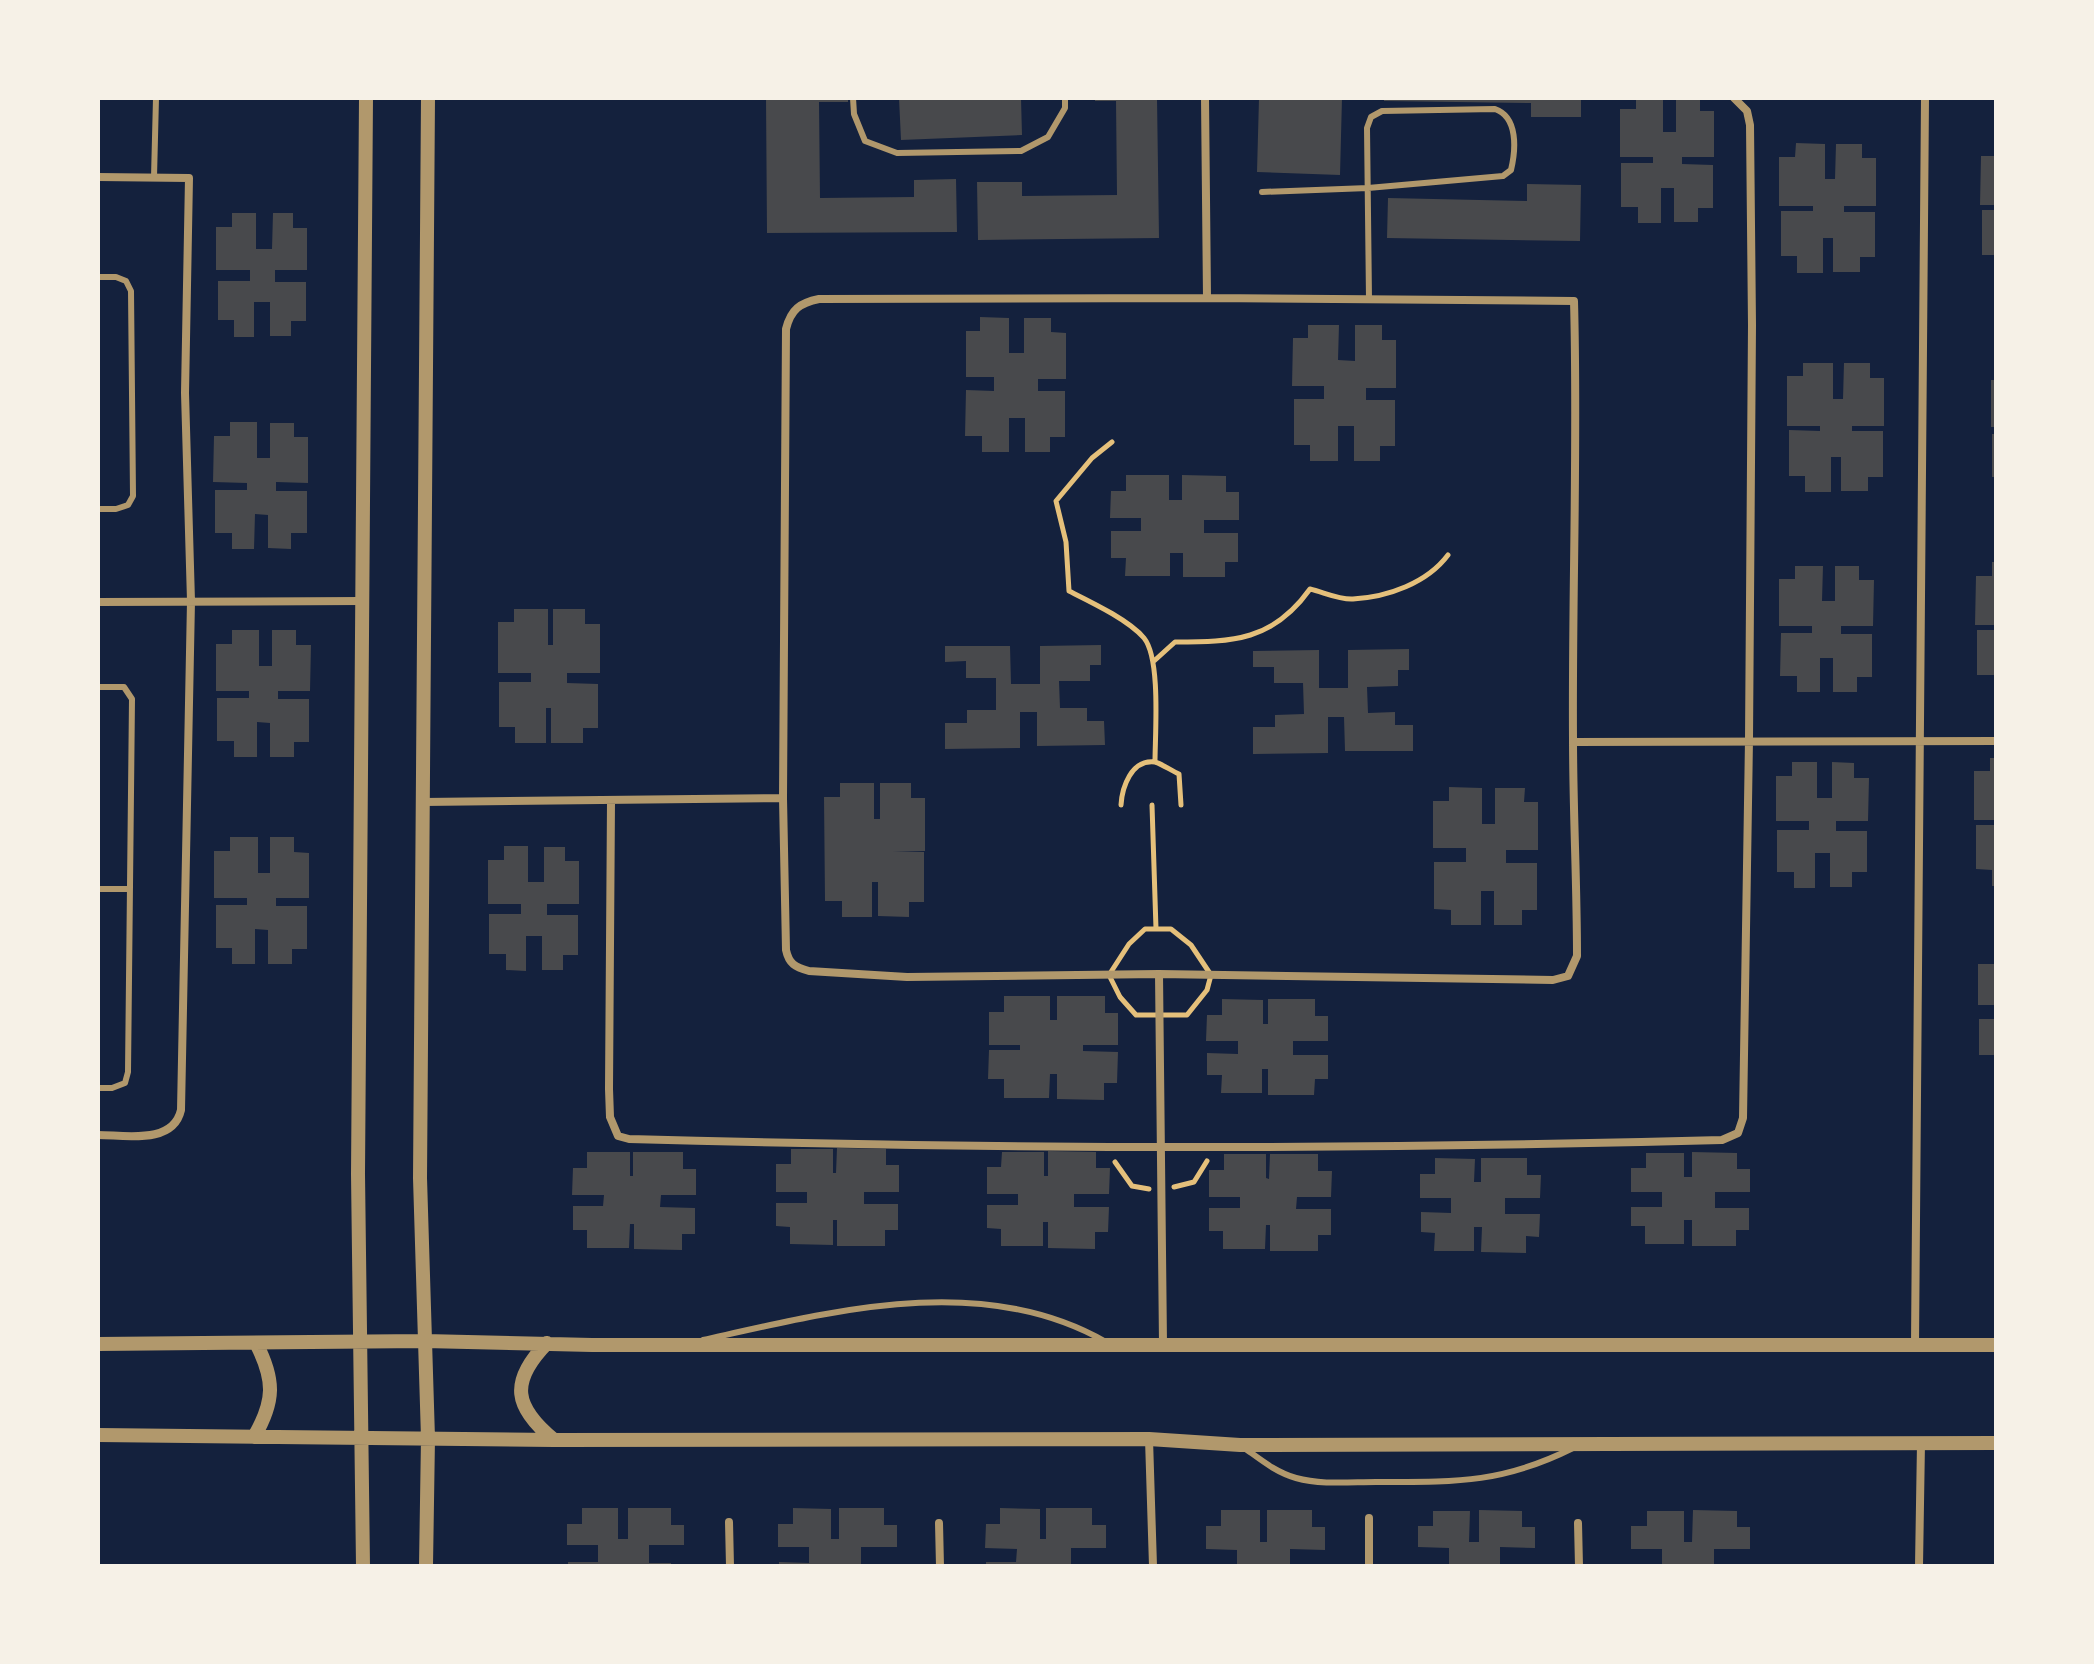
<svg xmlns="http://www.w3.org/2000/svg" width="2094" height="1664" font-family="Montserrat,sans-serif">
	<style>
		.building { fill: #48494c }
		.lines { fill: none; stroke-linecap: round; stroke-linejoin: round }
		.path { stroke: #e5c07b; stroke-width: 5 }
		.service { stroke: #b1986c; stroke-width: 6 }
		.minor { stroke: #b1986c; stroke-width: 8 }
		.tertiary { stroke: #b1986c; stroke-width: 14 }
	</style>
	<rect width="100%" height="100%" fill="#14213d"/>
	<!-- building -->
	<path class="building" d="M766,98H848V102H819L820,198L914,197V180L956,179L957,232L767,233Z
		M899,98H1021L1022,135L901,140Z
		M1095,98H1157L1159,238L978,240L977,182H1022V196L1117,195L1116,101H1095Z
		M1259,98H1342L1340,175L1257,172Z
		M1384,98H1581V117H1531V103L1384,101Z
		M1636,98H1663V132H1676V98H1700V111H1714V157H1682V164L1713,165V208H1698V222H1674V188H1661V223H1638V207H1621V163H1653V157H1620V109H1636Z
		M1796,143L1825,144V179H1835L1836,144H1862V158H1876V206H1844V212H1875V257H1860V272H1833V238H1823V273H1797V256H1781V211H1813V206H1779V157H1795Z
		M1981,156H1996V205H1980Z
		M1527,184L1581,185L1580,241L1387,238L1388,198L1527,201Z
		M1982,210H1996V255H1982Z
		M232,213H256V249H272L273,213H293V228H307V270H275V282H306V321H291V336H270V302H254V337H234V320H218V281H250V270H216V227H232Z
		M980,317L1009,318V353H1024V318H1051V332L1066,333V379H1038V391H1065V437H1050V452H1025V418H1009V452H982V436H965L966,390L994,391V377H966V331H980Z
		M1308,325H1339L1338,360L1355,361V325H1382V340H1396V388H1366V400H1395V446H1380V461H1354V426H1338V461H1310V445H1294V399H1324V386H1292L1293,338H1308Z
		M1803,363H1833V399H1843L1844,363H1870V378H1884V426H1852V431H1883V477H1868V491H1841V457H1831V492H1805V476H1789V430L1820,431V426H1787V376H1803Z
		M1991,380H1996V427H1991Z
		M230,422H257V458H270V423H294V437H308V483L276,482V491H307V533H291V549L268,548V515L255,514L254,549H232V533H215V490H247V483L213,482L214,436H230Z
		M1992,434H1996V477H1992Z
		M1126,475H1169V500H1182V475L1226,476V492H1239V520H1204V533H1238V562H1225V577H1183V553H1170V576H1125L1126,558H1111V531H1141V518H1110L1111,491H1126Z
		M1992,562H1996V625H1975L1976,576H1992Z
		M1795,566H1823L1822,601H1835V566H1859V580H1874L1873,626H1841V634H1872V677H1857V692H1833V658H1820V692H1797V676H1780L1781,633H1812V626H1779V579H1795Z
		M514,609H548V645H553V609H585V624H600V673H567V683L598,684V728H583V743H551V708H546V743H515V727H499V682H531V673H498V622H514Z
		M232,630H259V666H272V630H296V645H311L310,691H278V699H309V742H294V757H270V723L257,722V757H234V741H217V698H249V691H216V644H232Z
		M1977,630H1996V675H1977Z
		M1101,645V665H1090V681H1059L1060,708H1087V721H1104L1105,745L1037,746V712H1020V748L945,749V723H967V710H996V678H966V661L945,662V646H1010L1011,684H1040V646Z
		M1409,649V670H1398V686L1367,687L1368,713L1395,712V725H1413V751H1345L1344,717H1328V753L1253,754V727H1275V715L1304,714L1303,683H1274V667H1253V651L1319,650V688H1348V650Z
		M1990,758H1996V820H1974V771H1990Z
		M1792,762H1817V798H1832V762L1854,763V778H1869L1868,821H1836V831H1867V872H1852V887H1830V853H1815V888H1794V872H1777V830H1809V821H1776V776H1792Z
		M840,783H874V819H880V783H911V798H925V851H893L924,852V902H909V917L878,916V882H872V917H842V901H825L824,797H840Z
		M1449,787L1482,788V824H1495V788H1525L1524,802H1538V850H1506V863H1537V910H1522V925H1494V891H1481V925H1451V910L1434,909V862H1466V848H1433V801H1449Z
		M1976,825H1996V886H1992V870L1976,869Z
		M230,837H258V873H270V837H294V852L309,853V898H276V906H307V949H292V964H268V930L255,929V964H232V948H216V905H247V898H214V851H230Z
		M504,846H528V882H544V847H565V861H579V904H547V915H578V955H563V970H542V936H526V971L506,970V954H489V914H521V904H488V860H504Z
		M1978,964H1996V1005H1978Z
		M1004,996H1050V1020H1057V996H1105V1013H1118V1045H1083V1051L1118,1052L1117,1083H1104V1100L1057,1099V1074H1050L1049,1098H1004V1079H988L989,1050H1020V1045H989V1012H1004Z
		M1222,999L1263,1000V1024H1268V999H1315V1016H1328V1041H1293V1055H1328V1079H1315L1314,1095H1268V1069H1262V1093H1221L1222,1075H1207V1053L1238,1054V1041H1206L1207,1015H1222Z
		M1979,1019H1996V1055H1979Z
		M837,1148L886,1149V1165H899V1192H864V1204H898V1230H885V1246H837V1220H833V1245L790,1244V1227L776,1226V1203H807V1192H776V1164H791V1149H833V1173H836Z
		M1048,1151L1096,1152V1168H1110L1109,1194H1074V1207H1109L1108,1232H1095V1249L1048,1248V1222H1043V1246H1001V1229L987,1228V1205H1018V1194H987V1167H1001L1002,1152H1044V1176H1048Z
		M587,1152H630V1176H633V1152H683V1169H696V1195H661L660,1207L695,1208V1234H682V1250L634,1249V1224H630L629,1248H587V1230H573V1206H603L604,1195H572L573,1168H587Z
		M1692,1152L1737,1153V1169H1750V1192H1715V1208H1749V1230H1736V1246H1692V1220H1684V1244H1645V1226H1631V1207H1662V1192H1631V1168H1646V1153H1684V1177H1692Z
		M1224,1154H1266V1178L1269,1179L1270,1154H1318V1171H1332L1331,1197H1297L1296,1209H1331V1235H1318V1251H1270V1225H1266L1265,1249H1223V1231H1209V1208H1240V1197H1209V1170H1224Z
		M1435,1158L1475,1159L1474,1182H1481V1158H1527V1175H1541L1540,1198H1505V1214H1540L1539,1237L1526,1236V1253L1481,1252L1482,1227H1474V1251H1434L1435,1233L1421,1232V1212L1451,1213V1198H1420V1174H1435Z
		M582,1508H618V1539H628V1508H671V1525H684V1545H649V1563H671V1566H568V1562H598V1545H567V1524H582Z
		M793,1508L831,1509V1539H839V1508H884V1525H897V1547H861V1566H779V1562L809,1563V1547H778V1524H793Z
		M1000,1508L1040,1509V1539H1046V1508H1092V1525H1106V1548H1071V1566H986V1562H1016L1017,1549L985,1548L986,1524H1000Z
		M1221,1510H1260V1542H1267V1510H1312V1527H1325V1550L1290,1549V1566H1237V1550L1206,1549V1526H1221Z
		M1479,1510L1522,1511V1527H1535V1548L1500,1547V1566H1449V1548L1418,1547V1526H1433V1511H1470L1469,1542H1479Z
		M1693,1510L1737,1511V1527H1750V1549H1714V1566H1662V1549H1631V1526H1647V1511H1684V1542H1692Z"/>
	<g class="lines">
		<!-- path -->
		<path class="path" d="M1112,442L1092,458L1056,501L1066,542L1069,591C1091,602 1129,620 1144,638C1161,659 1155,734 1155,762
			M1154,661L1175,642C1233,642 1273,641 1310,589C1323,592 1340,600 1353,599C1388,597 1427,583 1448,555
			M1121,805C1122,788 1131,759 1155,762C1162,764 1172,771 1179,774L1181,805
			M1152,805L1156,929
			M1145,929H1171L1191,945L1211,975L1207,990L1187,1015H1136L1120,997L1109,975L1129,944Z
			M1115,1162L1132,1186L1149,1189
			M1174,1187L1194,1182L1207,1161"/>
		<!-- service -->
		<path class="service" d="M853,98L854,114L865,141L897,153L1021,151L1048,137L1065,108V98
			M154,177L156,98
			M1262,192L1368,188L1503,176L1511,170C1516,149 1518,117 1495,109L1382,111L1371,117L1367,128L1369,299
			M98,277H116L126,281L131,291L133,496L128,505L116,509H98
			M98,687H124L132,699L128,1072L125,1083L112,1088H98
			M98,889H129
			M703,1340C833,1311 983,1271 1106,1342
			M1243,1447C1260,1459 1275,1472 1296,1478C1321,1485 1350,1482 1376,1482C1453,1482 1501,1484 1573,1448"/>
		<!-- minor -->
		<path class="minor" d="M1205,98L1207,298
			M98,177L189,178L185,393L191,601L181,1110C173,1145 125,1135 98,1135
			M1207,298L1574,301C1578,447 1572,592 1573,738C1573,811 1577,883 1577,956L1568,976L1553,980L1159,974L907,977L809,971C795,967 789,964 786,950L783,798L786,329C791,309 800,303 819,299Z
			M98,602L362,601
			M1573,742L1996,741
			M611,801L609,1089L610,1117L618,1136L629,1139C993,1149 1358,1150 1722,1140L1738,1133L1743,1118L1749,740L1752,325L1750,125L1747,111L1734,98
			M423,802L783,798
			M1159,974L1163,1344
			M1915,1345L1925,98
			M1149,1439L1153,1566
			M729,1522L730,1566
			M939,1523L940,1566
			M1578,1523L1579,1566
			M1369,1566V1518
			M1919,1566L1921,1443"/>
		<!-- tertiary -->
		<path class="tertiary" d="M547,1343C509,1382 514,1407 554,1440
			M98,1344L425,1341L592,1345H1996
			M98,1435L554,1440L1149,1439L1240,1445L1996,1443
			M254,1437C275,1401 275,1380 256,1343
			M363,1566L358,1174L366,98
			M426,1566L428,1438L420,1178L428,98"/>
	</g>
	<!-- border -->
	<rect width="2094" height="1664" fill="none" stroke="#f6f1e7" stroke-width="200"/>
</svg>
